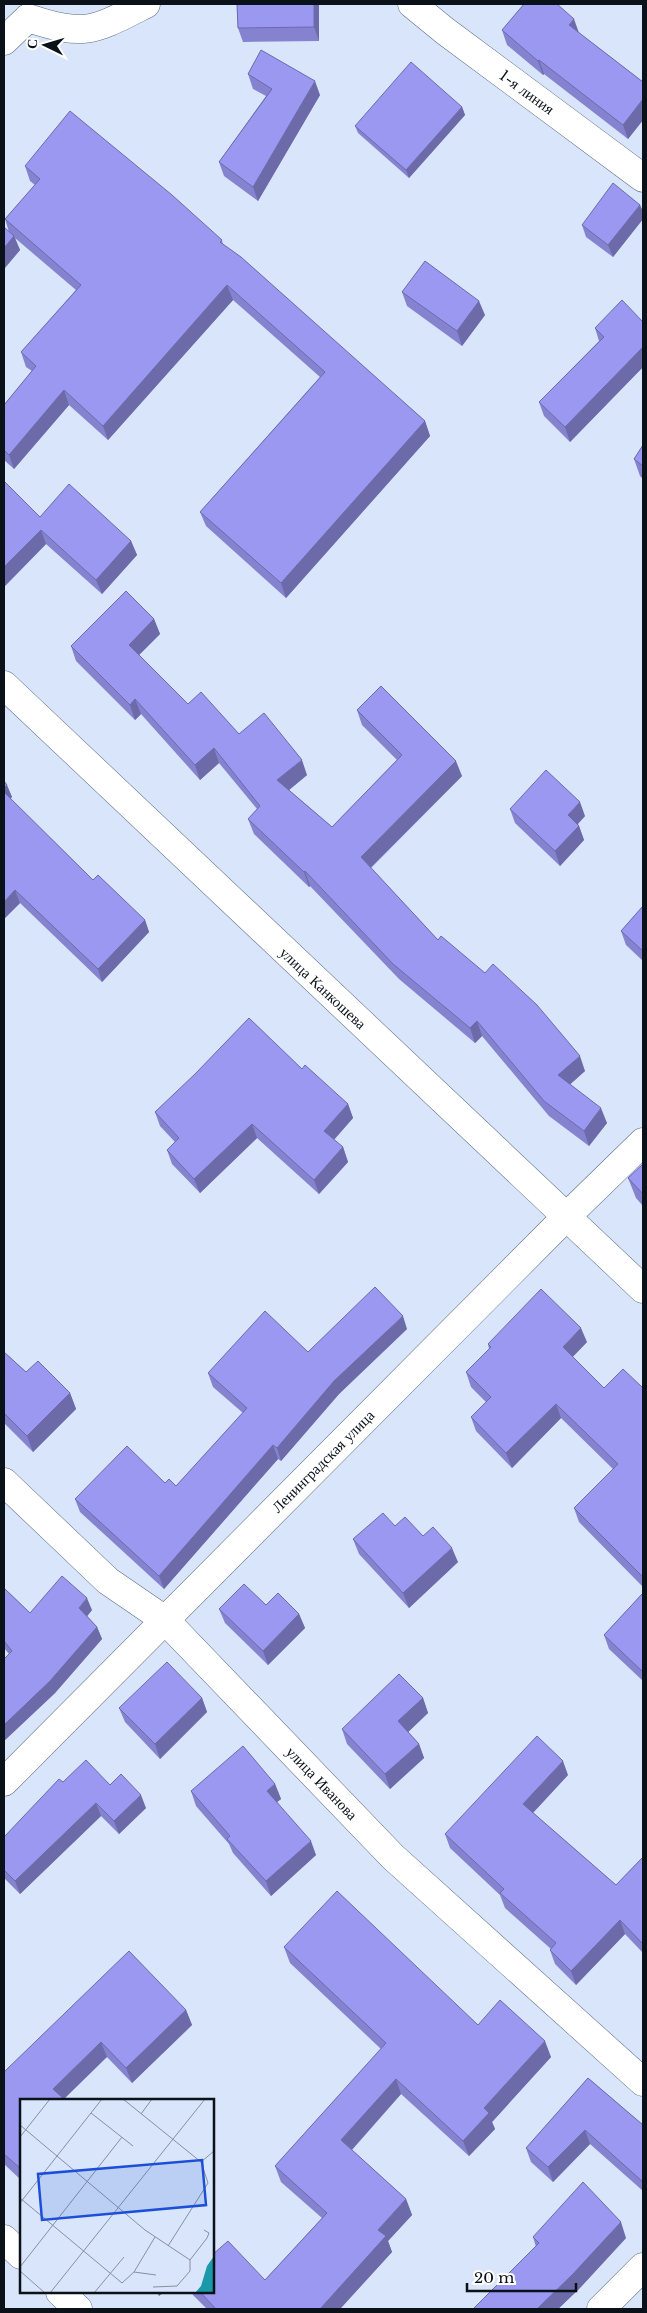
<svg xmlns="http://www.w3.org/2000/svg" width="647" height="2313" font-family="'Libre Baskerville',serif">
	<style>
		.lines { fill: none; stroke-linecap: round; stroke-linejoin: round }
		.street-casing { stroke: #5d6c82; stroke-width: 29 }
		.secondary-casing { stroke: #5d6c82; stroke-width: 29 }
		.street { stroke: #fff; stroke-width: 28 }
		.secondary { stroke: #fff; stroke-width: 28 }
		.wall { fill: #8583d0 }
		.shaded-wall { fill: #6c6aa9 }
		.building { fill: #9b98f2; stroke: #6c6aa9 }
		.labels { text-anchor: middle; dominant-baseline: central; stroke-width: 4; stroke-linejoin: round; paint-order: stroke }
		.street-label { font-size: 15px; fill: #0b1119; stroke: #fff }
		.inset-road { fill: none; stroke: #8690a0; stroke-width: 1 }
		.view { fill: #1d4ed8; fill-opacity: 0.15; stroke: #1d4ed8; stroke-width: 2.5 }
		.inset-edge { fill: none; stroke: #0b1119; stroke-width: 2.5 }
	</style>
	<rect width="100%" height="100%" fill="#d8e5fa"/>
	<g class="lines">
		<!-- street casing -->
		<g class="street-casing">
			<path id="street" d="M412,4L445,31L643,178
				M28,18C86,37 93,31 146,4
				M4,41L28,18
				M4,685L643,1289
				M4,1482L108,1581L165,1620L393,1857L643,2082
				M4,1782L566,1217L643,1142
				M601,2309L643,2267"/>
		</g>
		<!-- secondary casing -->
		<g class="secondary-casing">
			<path id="secondary" d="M4,2239L21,2255
				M60,2292L78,2309"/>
		</g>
		<!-- street -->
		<use href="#street" class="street"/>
		<!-- secondary -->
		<use href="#secondary" class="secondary"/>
	</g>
	<!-- wall -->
	<path class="wall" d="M237,4H319V41L243,42L238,28Z
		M502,30L579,33L643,82V120L628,139L544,74L543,75L507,45Z
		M248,74L320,95L258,201L224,176L219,162L266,96L253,89Z
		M462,107L465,115L409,178L358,133L355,126Z
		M25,166L222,240L223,245L425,421L430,436L286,598L206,526L200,512L320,377L233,300L108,440L69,405L14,469L4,460V405L32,371L26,367L21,352L76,290L15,238L20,250L4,269V227L9,232L5,219L35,185L30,181Z
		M640,205L643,212V219L613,257L586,237L582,225Z
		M402,292L485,315L462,346L407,306Z
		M643,322V367L570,442L544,416L539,402L599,341L595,328Z
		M643,445V479L640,476L634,459Z
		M4,481L40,517L131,541L137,555L102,594L46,544L4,587Z
		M154,619L160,634L139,655L188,704L239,734L307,775L289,790L332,827L397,760L362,725L357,710L462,776L371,868L438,940L585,1071L570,1084L607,1123L589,1146L549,1116L482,1036L475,1043L399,979L310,886L309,887L254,834L248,819L257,809L219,763L200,780L141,714L135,720L76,661L71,646Z
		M4,781L12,797L10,799L93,880L145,920L149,932L102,982L20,903L4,919Z
		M510,809L585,816L578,824L579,826L584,840L560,866L515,823Z
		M643,906V961L626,945L621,931Z
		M302,1069L348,1104L353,1118L334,1140L343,1147L348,1162L319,1194L257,1138L200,1193L172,1164L167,1150L175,1142L160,1126L155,1112Z
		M643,1164V1206L636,1198L628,1178Z
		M407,1329L339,1394L281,1461L278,1459L164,1589L80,1512L75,1499L165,1483L176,1486L243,1413L213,1387L208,1373L308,1352Z
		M587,1342L572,1357L604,1388H643V1587L579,1522L574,1508L613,1469L561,1418L512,1468L476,1431L471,1417L486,1402L471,1387L466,1372L489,1349L488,1344Z
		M4,1352L26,1372L70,1393L76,1409L33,1452L4,1423Z
		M395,1526L423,1536L458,1562L409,1608L359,1554L353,1539Z
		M4,1588L30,1613L92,1610L87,1616L97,1627L102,1639L55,1693L4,1741V1659L9,1654L4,1648Z
		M643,1593V1681L609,1649L604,1635Z
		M266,1605L299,1614L305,1628L268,1665L225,1623L219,1609Z
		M202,1698L207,1712L160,1759L125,1722L119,1708Z
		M423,1698L428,1713L408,1732L419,1744L424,1758L390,1789L347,1744L342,1729Z
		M568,1775L533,1813L616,1885L643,1857V1953L625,1934L576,1985L555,1964L550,1950L551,1949L505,1908L500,1895L450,1848L445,1834Z
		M63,1782L110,1785L146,1808L119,1834L101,1816L20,1894L4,1878V1837Z
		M275,1784L281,1799L277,1802L316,1855L271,1896L233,1853L229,1844L196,1806L191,1791Z
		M284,1947L478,2025L551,2057L492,2122L495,2129L469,2156L401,2094L352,2150L406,2199L412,2215L388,2241L392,2252L340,2309H207L193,2295L192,2292H212L265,2280L322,2218L281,2182L275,2166L381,2049L290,1963Z
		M186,2010L192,2025L132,2083L107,2057L21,2100V2180L4,2164V2072Z
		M588,2078L643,2125V2191L590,2144L553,2182L531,2162L526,2148Z
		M533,2237L626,2238L579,2289L558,2309H473L536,2247Z"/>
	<!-- shaded-wall -->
	<path class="shaded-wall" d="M314,4H319V41L314,27Z
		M574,19L579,33L569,25Z
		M539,60L544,74L543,75L538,61Z
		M315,81L320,95L258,201L253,187Z
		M643,99V120L628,139L623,125Z
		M462,107L465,115L409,178L406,170Z
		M640,205L643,212V219L613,257L608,245Z
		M14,236L20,250L4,269V248Z
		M227,285L233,300L108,440L103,426Z
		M479,301L485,315L462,346L457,331Z
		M643,347V367L570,442L565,427Z
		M64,390L69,405L14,469L9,455Z
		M425,421L430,436L286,598L281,583Z
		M41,530L46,544L4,587V567Z
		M131,541L137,555L102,594L96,580Z
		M154,619L160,634L134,660L129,645Z
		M135,699L141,714L135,720L130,705Z
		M214,748L219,763L200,780L195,765Z
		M302,760L307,775L283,795L277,780Z
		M456,761L462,776L366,872L361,857Z
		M7,785L12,797L6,803L4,796V788Z
		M580,802L585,816L573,829L568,815Z
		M579,826L584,840L560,866L555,851Z
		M305,871L310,886L309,887L304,872Z
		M15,890L20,903L4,919V902Z
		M145,920L149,932L102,982L98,969Z
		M477,1021L482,1036L475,1043L470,1028Z
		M580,1056L585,1071L564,1090L558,1075Z
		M348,1104L353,1118L329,1145L324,1131Z
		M601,1108L607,1123L589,1146L584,1131Z
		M252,1124L257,1138L200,1193L194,1179Z
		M343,1147L348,1162L319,1194L314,1180Z
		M403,1316L407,1329L339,1394L281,1461L277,1448L334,1381Z
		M581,1328L587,1342L568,1362L563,1347Z
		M70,1393L76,1409L33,1452L27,1436Z
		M556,1404L561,1418L512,1468L506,1453Z
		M273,1445L278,1459L164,1589L159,1576Z
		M452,1548L458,1562L409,1608L403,1593Z
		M87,1598L92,1610L84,1620L79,1608Z
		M299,1614L305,1628L268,1665L263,1651Z
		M97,1627L102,1639L55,1693L4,1741V1725Z
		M202,1698L207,1712L160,1759L155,1744Z
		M423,1698L428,1713L404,1736L398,1721Z
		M419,1744L424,1758L390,1789L385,1774Z
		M563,1761L568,1775L528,1818L523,1804Z
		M275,1784L281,1799L272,1806L267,1791Z
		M141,1795L146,1808L119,1834L114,1821Z
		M96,1803L101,1816L20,1894L15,1881Z
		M311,1841L316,1855L271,1896L266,1881Z
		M620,1920L625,1934L576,1985L571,1971Z
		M186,2010L192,2025L132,2083L126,2068Z
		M545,2041L551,2057L492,2122L495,2129L469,2156L463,2141L484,2108Z
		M101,2042L107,2057L63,2100L53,2089Z
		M396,2079L401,2094L347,2155L341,2140Z
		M585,2130L590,2144L553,2182L548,2167Z
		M406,2199L412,2215L388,2241L392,2252L340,2309H320L378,2230Z
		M621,2222L626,2238L579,2289L558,2309H537Z
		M157,2292H164L159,2296Z"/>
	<!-- building -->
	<path class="building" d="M237,4H314V27L238,28Z
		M524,4H557L574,19L569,25L643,82V99L623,125L539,60L538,61L502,30Z
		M261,50L315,81L253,187L219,162L272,89L248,74Z
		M411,62L462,107L406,170L355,126Z
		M70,111L172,195L222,240L220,242L241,257L425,421L281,583L200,512L325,372L227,285L103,426L64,390L9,455L4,450V405L36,366L21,352L81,285L5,219L40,179L25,166Z
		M613,183L640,205L608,245L582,225Z
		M4,227L14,236L4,248Z
		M425,261L479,301L457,331L402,292Z
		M622,300L643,322V347L565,427L539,402L604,337L595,328Z
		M643,445V466L634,459Z
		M4,481L40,517L69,484L131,541L96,580L41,530L4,567Z
		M126,591L154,619L129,645L188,704L201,692L239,734L264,713L302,760L277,780L332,827L402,755L357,710L381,686L456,761L361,857L438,940L441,936L485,973L493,964L537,1005L580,1056L558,1075L601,1108L584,1131L544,1101L477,1021L470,1028L393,964L305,871L304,872L248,819L260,806L214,748L195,765L135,699L130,705L71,646Z
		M546,770L580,802L568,815L579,826L555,851L510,809Z
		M4,781L7,785L4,788Z
		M4,792L93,880L98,875L145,920L98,969L15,890L4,902Z
		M643,906V951L621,931Z
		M249,1018L302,1069L305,1065L348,1104L324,1131L343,1147L314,1180L252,1124L194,1179L167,1150L179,1138L155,1112L195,1074Z
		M643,1164V1194L628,1178Z
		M375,1287L403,1316L334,1381L277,1448L273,1445L159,1576L75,1499L127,1446L165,1483L169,1479L176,1486L247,1408L208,1373L265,1311L308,1352Z
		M541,1289L581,1328L563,1347L604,1388L623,1369L643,1388V1577L574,1508L618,1464L556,1404L506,1453L471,1417L491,1397L466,1372L491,1347L488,1344Z
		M4,1352L26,1372L38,1361L70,1393L27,1436L4,1413Z
		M383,1513L395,1526L405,1517L423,1536L433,1527L452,1548L403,1593L353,1539Z
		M62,1576L87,1598L79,1608L97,1627L50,1681L4,1725V1659L12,1651L4,1641V1588L30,1613Z
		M244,1584L266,1605L278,1593L299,1614L263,1651L219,1609Z
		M643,1593V1672L604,1635Z
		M167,1662L202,1698L155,1744L119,1708Z
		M399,1674L423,1698L398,1721L419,1744L385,1774L342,1729Z
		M537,1736L563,1761L523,1804L616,1885L643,1857V1944L620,1920L571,1971L550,1950L556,1943L500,1893L504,1889L445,1834Z
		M243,1746L275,1784L267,1791L311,1841L266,1881L227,1839L230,1836L191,1791Z
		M86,1760L110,1785L121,1774L141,1795L114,1821L96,1803L15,1881L4,1870V1837L59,1779L63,1782Z
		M337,1891L478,2025L500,2000L545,2041L484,2108L489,2113L463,2141L396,2079L341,2140L406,2199L378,2230L386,2236L320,2309H216L200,2292H212V2255L228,2241L265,2280L327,2213L275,2166L386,2043L284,1947Z
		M129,1951L186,2010L126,2068L101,2042L53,2089L65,2100H21V2169L4,2154V2072Z
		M588,2078L643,2125V2182L585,2130L548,2167L526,2148Z
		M583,2182L621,2222L573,2274L537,2309H473L539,2243L533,2237Z"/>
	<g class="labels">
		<!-- street labels -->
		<g class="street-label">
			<text transform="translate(527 92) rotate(36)">1-я линия</text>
			<text transform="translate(323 988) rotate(43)">улица Канкошева</text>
			<text transform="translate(323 1461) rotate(-45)">Ленинградская улица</text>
			<text transform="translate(322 1783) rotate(46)">улица Иванова</text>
		</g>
	</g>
	<!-- overview -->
	<g transform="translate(20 2099)">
		<rect width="194" height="194" fill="#d8e5fa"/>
		<path d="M194,157V194H175L181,187L187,167Z" fill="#1999a9"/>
		<path class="inset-road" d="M103,0L181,63M71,14L113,47M121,15L132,0M0,26L125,131L170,161L187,139L189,134L184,131M0,38L30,0M181,63L194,52M0,99L102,184L114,173L135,138M0,104L82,0M148,147L188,84L181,63M0,168L102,38M0,172L25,194M114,173L136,176M133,188L157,187L170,172V161M30,194L185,0M74,194L104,158"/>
		<path class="view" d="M182,61L186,106L22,121L18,75Z"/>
		<rect width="194" height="194" class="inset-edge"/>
	</g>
	<!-- border -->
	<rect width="647" height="2313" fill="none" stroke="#0b1119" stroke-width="10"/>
	<!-- north arrow -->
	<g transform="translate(45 45) rotate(275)" stroke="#ffffff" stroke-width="4" paint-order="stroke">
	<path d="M0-4L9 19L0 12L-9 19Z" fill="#0b1119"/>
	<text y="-8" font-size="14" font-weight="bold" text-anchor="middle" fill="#0b1119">С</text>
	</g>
	<!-- scale -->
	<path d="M467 2283v8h109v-8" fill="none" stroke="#0b1119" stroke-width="2.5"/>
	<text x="474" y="2283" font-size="15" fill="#0b1119" stroke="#ffffff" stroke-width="4" paint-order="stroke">20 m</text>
</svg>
